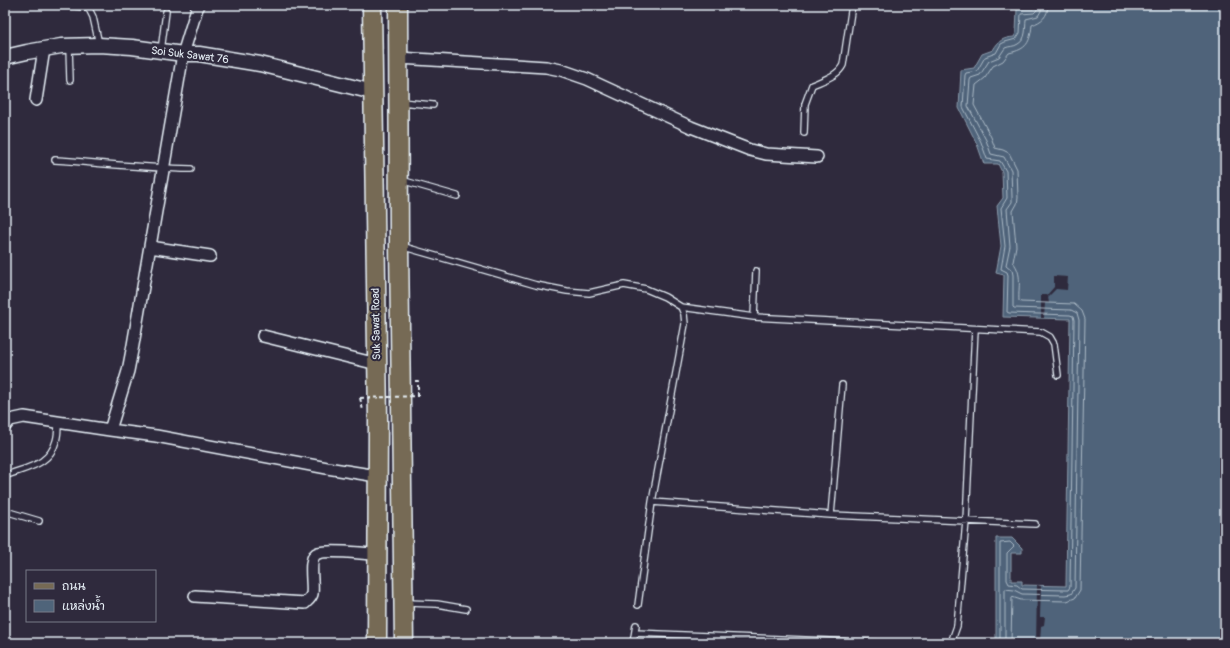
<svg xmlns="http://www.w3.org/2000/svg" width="1230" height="648" font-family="Pangolin,'Playpen Sans Thai',sans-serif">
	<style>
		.water { fill: #4f647a; stroke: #8c9cac }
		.pier { fill: #2f2a3d }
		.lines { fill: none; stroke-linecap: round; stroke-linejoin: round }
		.shore { stroke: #abb9c6; stroke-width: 1 }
		.service-casing { stroke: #e8f1f8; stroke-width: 8 }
		.minor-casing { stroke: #e8f1f8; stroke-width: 14 }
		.tertiary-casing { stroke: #e8f1f8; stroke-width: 17 }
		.primary-casing { stroke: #e8f1f8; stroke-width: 21 }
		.path { stroke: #e8f1f8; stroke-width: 2; stroke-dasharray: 4 3; stroke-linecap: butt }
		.service { stroke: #2f2a3d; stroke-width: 5.5 }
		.minor { stroke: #2f2a3d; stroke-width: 11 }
		.tertiary { stroke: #2f2a3d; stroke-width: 14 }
		.primary { stroke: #766a54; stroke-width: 18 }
		.path-bridge { stroke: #e8f1f8; stroke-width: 2; stroke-dasharray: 4 3; stroke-linecap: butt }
		.labels { text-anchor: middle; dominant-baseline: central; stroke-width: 4; stroke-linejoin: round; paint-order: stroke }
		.street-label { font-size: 11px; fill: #e8f1f8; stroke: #2f2a3d }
	</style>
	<rect width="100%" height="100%" fill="#2f2a3d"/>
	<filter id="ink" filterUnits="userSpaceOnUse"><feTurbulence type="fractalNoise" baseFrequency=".025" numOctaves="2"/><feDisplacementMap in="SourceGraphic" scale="8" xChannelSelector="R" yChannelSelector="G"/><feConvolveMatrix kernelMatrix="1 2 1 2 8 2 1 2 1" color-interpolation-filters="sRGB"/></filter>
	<g filter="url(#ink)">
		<!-- water -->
		<path class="water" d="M1033,5H1225V643H996V538H1012L1022,548V553H1011V581H1022V585L1066,586L1070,319L1003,317L1004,275L996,273L1001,246L997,206L1003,198L1002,172L998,164H984L977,144L959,108L961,70L974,68L982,54L993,50C999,40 1003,38 1014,37L1016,33L1017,9H1033Z"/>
		<!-- pier -->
		<path class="pier" d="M1054,276L1068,277L1067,290L1056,289L1048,297L1049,303H1045L1044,318H1041V295H1047L1054,287Z
			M1037,585L1041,586L1040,617H1045L1044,625L1041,626L1040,643H1036Z"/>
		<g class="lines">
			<!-- shore -->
			<path class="shore" d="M1000,643V543L1010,542L1014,546L1007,553V580L1009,584L1017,585L1022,589L1065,590H1068L1070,587L1074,320L1073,316L1070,315L1009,313L1007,312L1008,275L1007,272L1001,269L1005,246L1001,208L1007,198L1006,171L1000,161L987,159L981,142L963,107L965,75L966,73L977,71L985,57L996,53L1001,44L1005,42L1016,39L1020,33L1021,14L1034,13L1037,10V5
				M1005,643V589L1014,590L1022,594L1065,595L1071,594L1075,588L1079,320L1077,313L1071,310L1014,308L1013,307V275L1012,270L1006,265L1010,246L1007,209L1012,202V197L1011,170L1004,157L991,154L986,140L968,106L970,80L971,78L980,75L989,61L999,57L1005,48C1009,46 1014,47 1018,44C1027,39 1025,28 1026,19L1038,16L1041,11L1042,5
				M1011,643L1012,597L1021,600L1067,601L1075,598L1080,590L1085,319L1082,311L1074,304L1021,302L1019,301C1018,286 1023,275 1013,262L1016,246L1013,211L1017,204L1018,198L1017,169L1009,153L1003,150L995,148L991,137L974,105L976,85L985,78L993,66L1003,61L1009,53C1027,49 1030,43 1032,25C1042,21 1048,17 1048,5"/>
			<!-- service casing -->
			<g class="service-casing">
				<path id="service" d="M61,5L88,7L93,17L99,44
					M69,47L70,80
					M161,51L166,12
					M401,102L433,105
					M804,133L805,104L812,85C823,80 838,76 843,65L852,5
					M55,160C100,163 145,168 191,169
					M401,180L457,196
					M401,246L536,285L567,291L589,293L624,285L646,289L665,297L681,307L684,314L685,324L652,502L638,605
					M681,307L754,317L1041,332L1050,337L1054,344L1058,375
					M754,317L756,271
					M10,474C29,467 50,464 56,441C58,435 58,428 58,422
					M652,502L831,515L1035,524
					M5,511L39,521
					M831,515L842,385
					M406,603L437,604L466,609
					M635,633L878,643
					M633,643L636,625
					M947,643L952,640L957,626L966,521L975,329"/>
			</g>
			<!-- minor casing -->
			<g class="minor-casing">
				<path id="minor" d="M399,58L546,67L561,70L587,79L691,127L750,150L766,154L817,157
					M36,100L44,49
					M150,247L210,256
					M263,336L377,364
					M5,426L10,420L24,417L110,430L156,436L327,468L377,476
					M110,430L128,371L133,345L183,54L198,5
					M195,596L305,603C308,600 311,598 312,594C314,585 307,556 318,553C330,549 364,554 377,554"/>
			</g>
			<!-- tertiary casing -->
			<g class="tertiary-casing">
				<path id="tertiary" d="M5,57L27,52L61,46L99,45L132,47L183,54H199L260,64L373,92"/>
			</g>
			<!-- primary casing -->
			<g class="primary-casing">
				<path id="primary" d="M372,5L378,420L377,643
					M398,5L399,245L404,643"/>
			</g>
			<!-- path -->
			<path class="path" d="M415,381H418V396
				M360,398L363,410"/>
			<!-- service -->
			<use href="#service" class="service"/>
			<!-- minor -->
			<use href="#minor" class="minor"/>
			<!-- tertiary -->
			<use href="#tertiary" class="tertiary"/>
			<!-- primary -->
			<use href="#primary" class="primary"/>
			<!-- path-bridge -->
			<path class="path-bridge" d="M360,398L418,396"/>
		</g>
	</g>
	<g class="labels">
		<!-- street labels -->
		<g class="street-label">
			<text transform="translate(190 55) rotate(7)">Soi Suk Sawat 76</text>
			<text transform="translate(376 324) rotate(-91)">Suk Sawat Road</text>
		</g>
	</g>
	<!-- margin -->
	<rect width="1230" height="648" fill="none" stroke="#2f2a3d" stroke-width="20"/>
	<rect x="10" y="10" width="1210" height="628" fill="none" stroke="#e8f1f8" stroke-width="1.5" filter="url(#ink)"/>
	<!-- legend -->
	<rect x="26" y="570" width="130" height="52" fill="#2f2a3d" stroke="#797a88"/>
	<rect x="34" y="583" width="20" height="6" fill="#766a54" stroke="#797a88"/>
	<text x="62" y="590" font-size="12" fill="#e8f1f8">ถนน</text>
	<rect x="34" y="600" width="20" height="12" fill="#4f647a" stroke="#797a88"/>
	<text x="62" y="610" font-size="12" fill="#e8f1f8">แหล่งน้ำ</text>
</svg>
